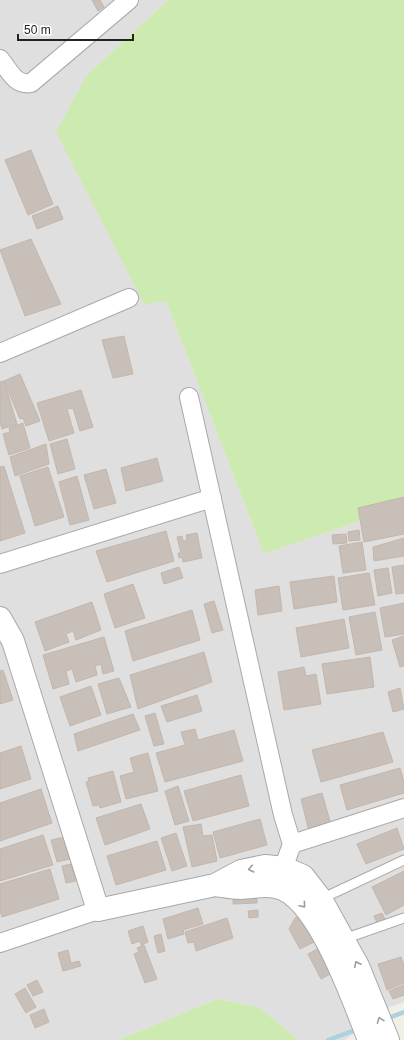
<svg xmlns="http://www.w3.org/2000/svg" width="404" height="1040" font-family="Arial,sans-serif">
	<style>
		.residential { fill: #e0dfdf }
		.grass { fill: #cdebb0 }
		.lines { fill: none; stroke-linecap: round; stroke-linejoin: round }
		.stream { stroke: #aad3df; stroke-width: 4.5 }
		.building { fill: #c7bfb8; stroke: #c4b6ab }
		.service-casing { stroke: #a9a9a9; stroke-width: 11 }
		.minor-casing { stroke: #a9a9a9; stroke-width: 20 }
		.tertiary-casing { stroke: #a9a9a9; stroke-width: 24 }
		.service { stroke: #fff; stroke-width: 9 }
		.minor { stroke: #fff; stroke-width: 18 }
		.tertiary { stroke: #fff; stroke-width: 22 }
		.oneway { stroke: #9c9c9c }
	</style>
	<rect width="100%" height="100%" fill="#f2efe9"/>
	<!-- residential -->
	<path class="residential" d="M0,0H168L87,75L166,301L264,554L404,506V1002L390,1007L345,1040H298L259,1007L217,999L118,1040H0Z"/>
	<!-- grass -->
	<path class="grass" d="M168,0H404V506L264,554L166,301L144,304L56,132L87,75Z
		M217,999L259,1007L298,1040H118Z"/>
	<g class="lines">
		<!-- stream -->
		<path class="stream" d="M386,1019L404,1012
			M328,1040L358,1029"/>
	</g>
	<!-- building -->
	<path class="building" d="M92,0H100L104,7L98,11Z
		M31,150L53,204L28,215L5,160Z
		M58,206L63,219L37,229L32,216Z
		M31,239L61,304L25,316L0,250Z
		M124,336L133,374L113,378L102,340Z
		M20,374L40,421L26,426L23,418L20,419L4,381Z
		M4,381L17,424L2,429L0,422V382Z
		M81,390L93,427L80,431L73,408L67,409L74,433L49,441L37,403Z
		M23,423L30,448L9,455L3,434L10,432L9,428Z
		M67,439L75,469L58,474L50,444Z
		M46,444L49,464L15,476L10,457Z
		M157,458L163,481L126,491L121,468Z
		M4,466L25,533L0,541V467Z
		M48,467L64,517L35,526L20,476Z
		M106,469L116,503L94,509L84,475Z
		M77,476L89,520L70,525L59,482Z
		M404,497V534L364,542L358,508Z
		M359,530L360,540L349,541L348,532Z
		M166,531L174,561L107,582L96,551Z
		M197,533L202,558L183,562L182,557L179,558L178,553H181L177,537L182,536L183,541L187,540L186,535Z
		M346,534L347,543L333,544L332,535Z
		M404,538V556L374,561L373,547Z
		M362,542L366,570L343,573L339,546Z
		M404,565V593L396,594L392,567Z
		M179,567L183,578L164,584L161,573Z
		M388,568L392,593L378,596L374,570Z
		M369,573L375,605L343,610L338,578Z
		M334,576L337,602L294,609L290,582Z
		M133,584L145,618L115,628L104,594Z
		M279,586L282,611L258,615L255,590Z
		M214,601L223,630L212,633L204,604Z
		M92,602L101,630L76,640L73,631L66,634L69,642L45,651L35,622Z
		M404,603V634L385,637L380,608Z
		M192,610L200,640L133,661L125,631Z
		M375,612L382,650L356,655L349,617Z
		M344,619L349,648L301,657L296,628Z
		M404,636V666L400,667L392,640Z
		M104,637L114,671L103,674L101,664L95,666L97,675L76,682L72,669L66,671L69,684L53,689L43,655Z
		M204,652L212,682L138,709L130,675Z
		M370,657L374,687L327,694L322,664Z
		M304,667L306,676L316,674L321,704L284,710L278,672Z
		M3,670L13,700L0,704V671Z
		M119,678L131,707L107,714L98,684Z
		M91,686L101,715L70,726L60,697Z
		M400,688L404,709L393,712L388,692Z
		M197,695L202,711L167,722L161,706Z
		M155,713L164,744L154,746L145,716Z
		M133,714L140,730L78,751L74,734Z
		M195,729L198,740L234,730L243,761L165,782L156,753L185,745L181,732Z
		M383,732L393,762L321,782L312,750Z
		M21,746L31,779L0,789V753Z
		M148,753L158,791L126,799L120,776L134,772L130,758Z
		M400,768L404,782V793L347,810L340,785Z
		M113,771L121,802L100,808L99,805L93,806L86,782L89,781L88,778Z
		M241,775L249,806L193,821L184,791Z
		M178,786L189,821L175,825L165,791Z
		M41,789L52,823L0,841V803Z
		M322,793L331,825L309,831L301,799Z
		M141,804L150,829L105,845L96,818Z
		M260,819L267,845L220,858L213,832Z
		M201,824L203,836L212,835L217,861L192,867L183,827Z
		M397,828L404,849L366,864L357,844Z
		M176,833L187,866L172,871L161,838Z
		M43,835L53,865L0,881V849Z
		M64,837L70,859L57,862L51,840Z
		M157,841L166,870L116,885L107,856Z
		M71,864L76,881L66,883L62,866Z
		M50,869L59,899L2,917L0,911V884Z
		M404,871V905L386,915L372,887Z
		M257,891V903L233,904V892Z
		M198,908L203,924L183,930L184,934L168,939L163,919Z
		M258,910V917L249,918L248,911Z
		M382,913L386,921L378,925L374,916Z
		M300,917L314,942L300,949L289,929L295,918Z
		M227,918L233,938L196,951L194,942L188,943L185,932Z
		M143,926L148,942L141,945L140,941L132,944L128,931Z
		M161,934L165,951L158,953L154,936Z
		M144,945L157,979L145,983L134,954L139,952L137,948Z
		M319,948L332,973L321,979L308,954Z
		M68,950L71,963L79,961L81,966L63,971L58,953Z
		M401,957L404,965V983L387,990L378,964Z
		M37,980L43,992L33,996L27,985Z
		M404,985V995L393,999L389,991Z
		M25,988L36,1007L26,1013L15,994Z
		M44,1009L49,1022L35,1028L30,1015Z"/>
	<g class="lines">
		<!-- service casing -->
		<g class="service-casing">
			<path id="service" d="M321,899L404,860
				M344,939L404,918"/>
		</g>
		<!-- minor casing -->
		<g class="minor-casing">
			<path id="minor" d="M0,59C9,70 15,86 31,83L129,0
				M0,353L129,298
				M189,397L283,815L292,844L279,880
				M0,564L212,498
				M292,844L404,808
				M0,943L98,910"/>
		</g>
		<!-- tertiary casing -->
		<g class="tertiary-casing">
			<path id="tertiary" d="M0,618L13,641L98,910L215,885L241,871L265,866L284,868L303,876L321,899L358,966L388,1040
				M215,885C223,886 232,888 240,888C252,888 264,884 276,887C318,895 354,1003 369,1040"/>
		</g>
		<!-- service -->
		<use href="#service" class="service"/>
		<!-- minor -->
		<use href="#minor" class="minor"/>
		<!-- tertiary -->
		<use href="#tertiary" class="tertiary"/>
	</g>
	<!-- one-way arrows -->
	<defs><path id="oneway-chevron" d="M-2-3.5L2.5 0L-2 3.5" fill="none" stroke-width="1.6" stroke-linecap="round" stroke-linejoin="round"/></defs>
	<g class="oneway">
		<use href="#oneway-chevron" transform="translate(251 869) rotate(167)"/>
		<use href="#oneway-chevron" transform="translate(303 905) rotate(49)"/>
		<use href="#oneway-chevron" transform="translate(357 964) rotate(-116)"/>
		<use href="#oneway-chevron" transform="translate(380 1020) rotate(-111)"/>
	</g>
	<!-- scale -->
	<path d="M18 34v6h115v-6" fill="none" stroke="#222222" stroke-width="2"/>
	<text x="24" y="34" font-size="12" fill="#222222" stroke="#ffffff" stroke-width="3" paint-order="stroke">50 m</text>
</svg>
